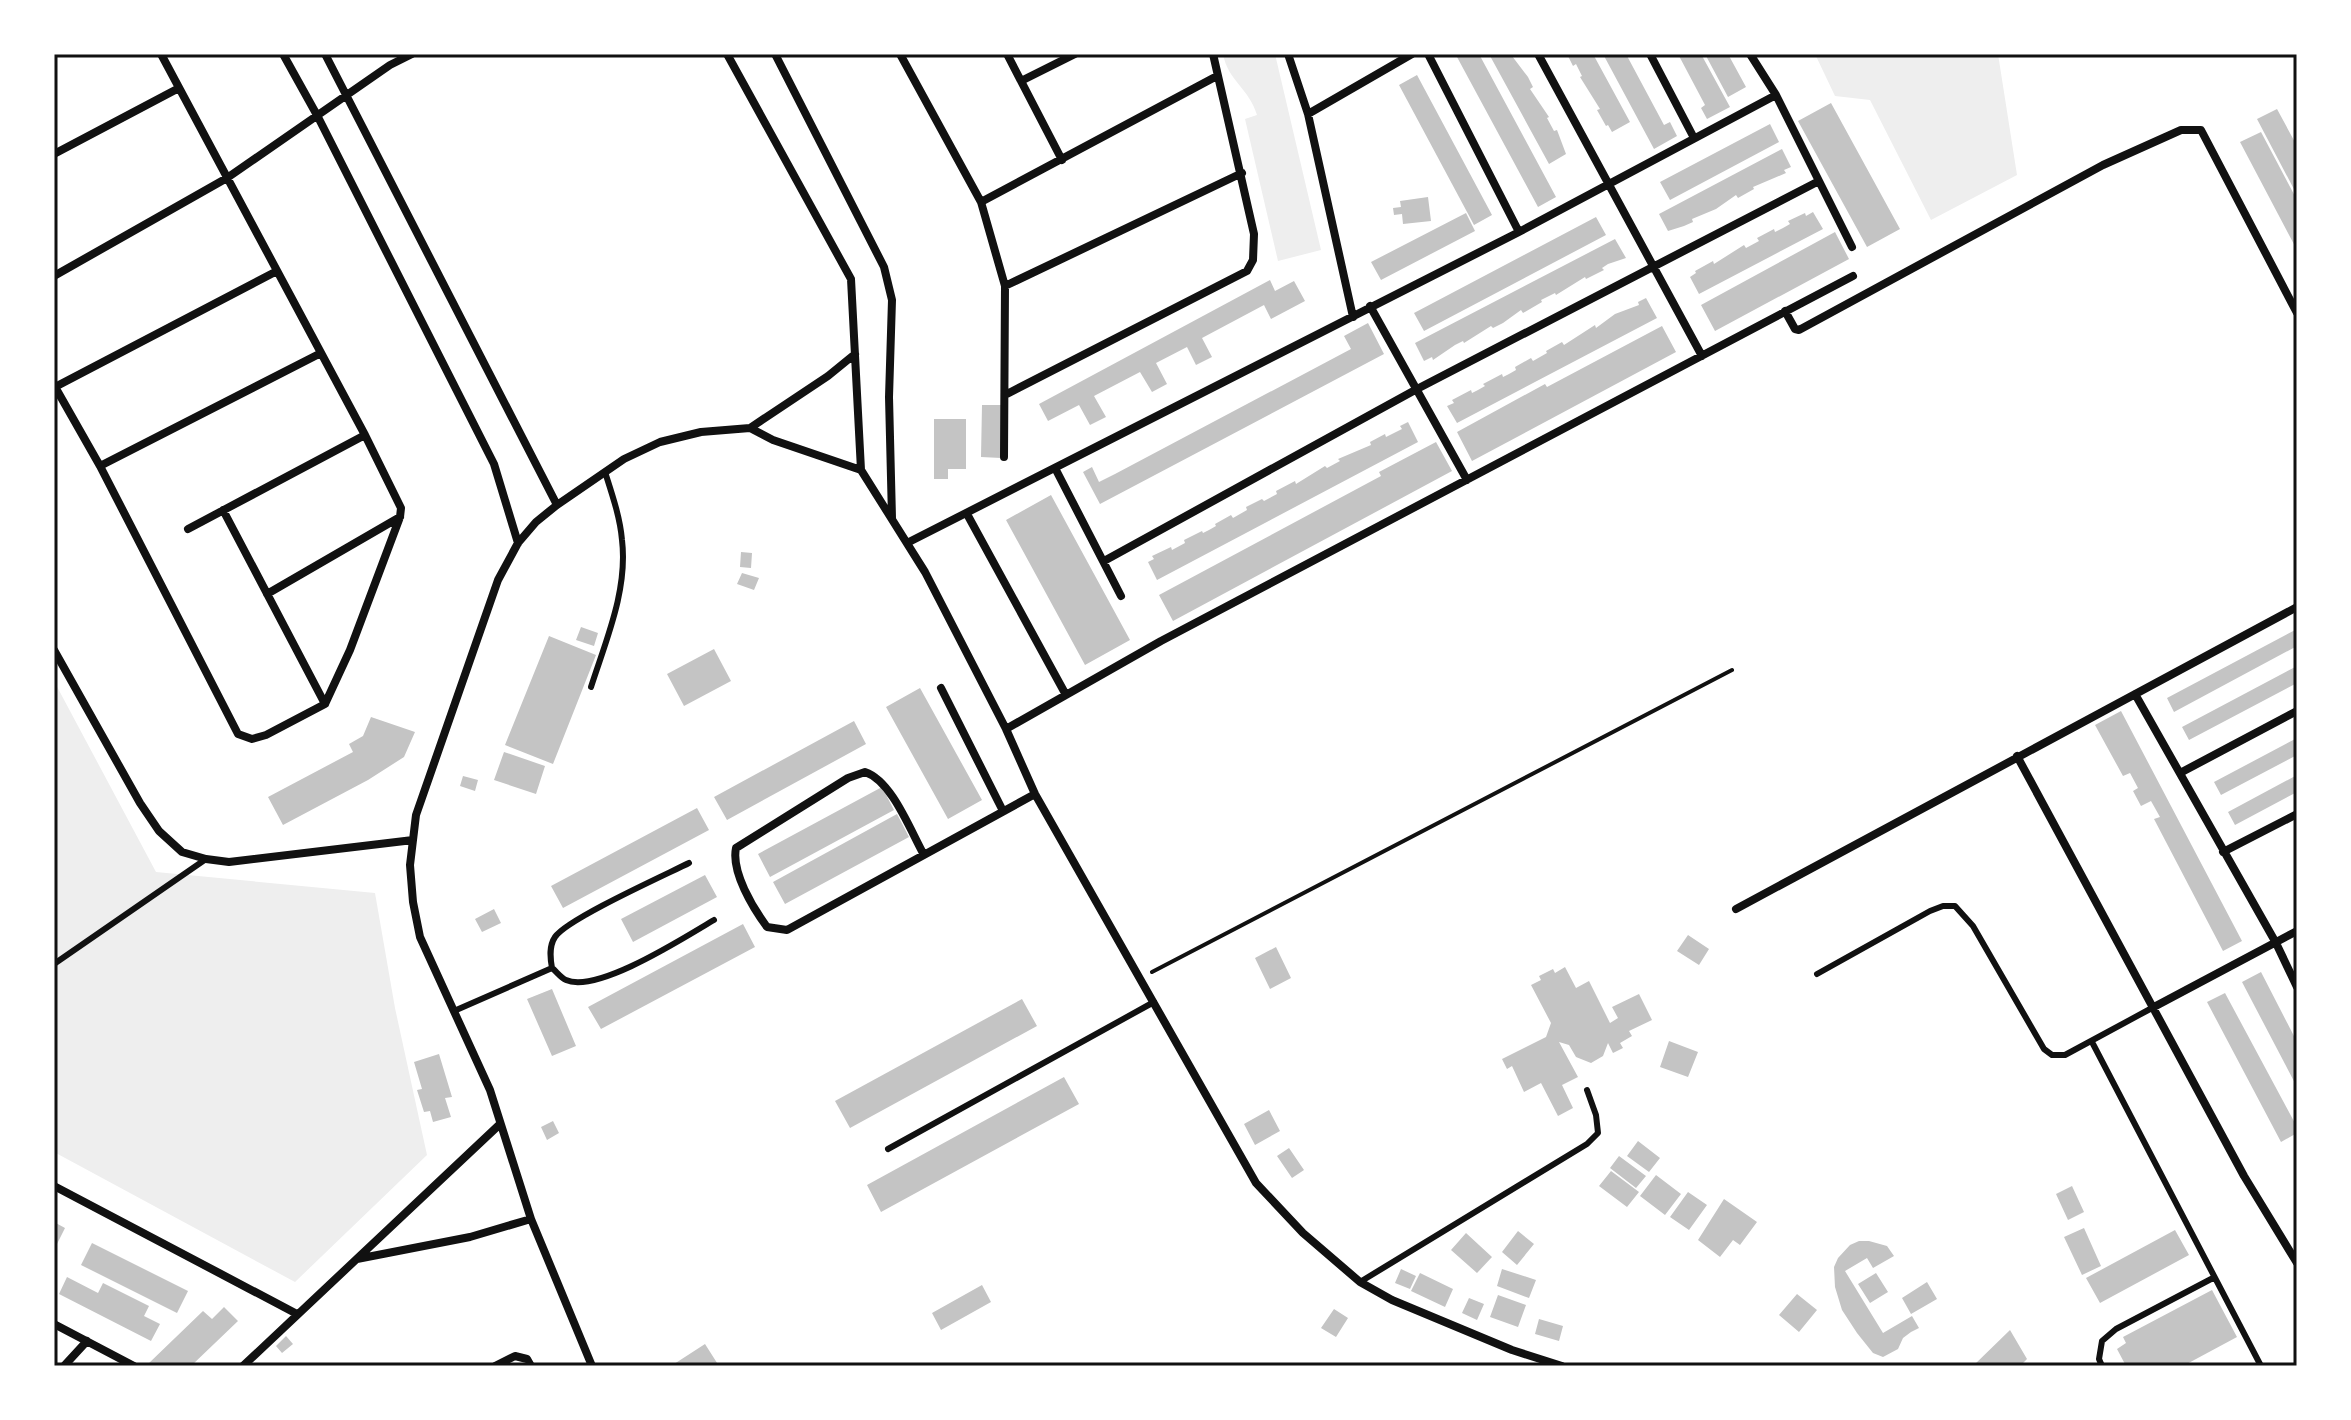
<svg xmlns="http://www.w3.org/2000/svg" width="2351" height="1420" font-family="Helvetica,sans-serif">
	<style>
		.green { fill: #eee }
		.building { fill: #c4c4c4 }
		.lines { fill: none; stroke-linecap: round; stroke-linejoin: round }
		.path { stroke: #111; stroke-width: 4 }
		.service { stroke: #111; stroke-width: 6 }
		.minor { stroke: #111; stroke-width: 8 }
		.neatline { fill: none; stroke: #111; stroke-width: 3 }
	</style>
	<rect width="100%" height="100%" fill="#fff"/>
	<!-- green -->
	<path class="green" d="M1223,54H1275L1321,250L1278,261L1245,119L1257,115C1249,88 1228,81 1223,54Z
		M1815,54H1998L2017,175L1931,220L1870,100L1835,96Z
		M54,681L156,872L375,893L395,1008L427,1155L295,1282L54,1152Z"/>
	<!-- building -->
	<path class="building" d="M1463,54H1479L1556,197L1538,207L1457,57Z
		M1489,54H1517L1512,56L1528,77L1533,87L1530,89L1549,117L1547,118L1554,131L1557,130L1566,154L1549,164Z
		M1567,54H1593L1630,122L1612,132L1608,125L1606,126L1597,110L1600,109L1580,77L1582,76L1576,64L1573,66Z
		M1603,54H1626L1664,125L1670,122L1677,136L1654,149Z
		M1678,54H1701L1730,107L1707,119L1701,108L1705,105Z
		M1705,54H1728L1746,87L1728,97Z
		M1417,75L1492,215L1474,225L1399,85Z
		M1831,103L1900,229L1867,247L1798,121Z
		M2277,109L2297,146V195L2257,119Z
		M1770,124L1779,142L1670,200L1660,182Z
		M2261,132L2297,200V250L2240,142Z
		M1782,149L1791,167L1784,170L1786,173L1753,187L1754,189L1738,198L1736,195L1716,209L1692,219L1693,222L1684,226L1668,231L1659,214Z
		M1428,197L1431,221L1403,224L1402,214L1394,215L1393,208L1401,207L1400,201Z
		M1813,212L1823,229L1699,294L1690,277L1696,273L1695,271L1713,261L1714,264L1744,245L1746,248L1759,241L1757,238L1774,229L1775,232L1783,228L1790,224L1788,221L1805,213L1806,216Z
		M1466,213L1475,231L1381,280L1371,262Z
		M1596,217L1606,235L1424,331L1414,313Z
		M1835,232L1849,259L1715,331L1701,305Z
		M1615,239L1626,258L1608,264L1602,268L1604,270L1586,279L1585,277L1556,295L1555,293L1541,300L1542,302L1523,313L1521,310L1503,323L1493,328L1491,326L1464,343L1463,341L1455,345L1433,360L1432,357L1424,361L1415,343Z
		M1270,280L1275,291L1294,281L1305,301L1271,319L1264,305L1202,338L1212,357L1196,365L1187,347L1156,363L1167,384L1152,392L1140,372L1094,396L1106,417L1090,425L1079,405L1048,421L1039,404Z
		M1646,298L1657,318L1457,423L1447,406L1454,403L1452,400L1471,390L1472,393L1478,390L1485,386L1483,384L1502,374L1503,377L1509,374L1516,370L1515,367L1531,358L1533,361L1547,353L1546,351L1562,342L1564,345L1595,325L1596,328L1615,314L1639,305L1638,302Z
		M1368,323L1384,354L1100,504L1083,472L1092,467L1099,482L1115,474L1351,349L1344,336Z
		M1662,326L1676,352L1472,461L1457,432L1545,384L1547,387Z
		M982,405H1002L1001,458L981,457Z
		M934,419H966V469H948V479H934Z
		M1408,422L1418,442L1157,580L1148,562L1154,559L1152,556L1171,547L1172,550L1185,543L1184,540L1202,531L1203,533L1209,530L1216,526L1215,524L1231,515L1233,518L1247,510L1246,507L1262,499L1264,501L1277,494L1276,491L1295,481L1296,484L1325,466L1327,468L1340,461L1338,459L1371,445L1370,442L1385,434L1386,437L1402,429L1400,426Z
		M1436,442L1452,471L1173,621L1159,595L1381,476L1379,472Z
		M1051,495L1130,640L1085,665L1006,520Z
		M741,552L752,553L751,568L740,567Z
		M742,573L759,578L754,590L737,584Z
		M581,627L598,633L594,646L576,640Z
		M2297,629V646L2174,712L2167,698Z
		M549,636L596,655L553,764L505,745Z
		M714,649L731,681L684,706L667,674Z
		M2297,666V683L2189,740L2182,727Z
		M920,688L982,800L948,819L886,707Z
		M2121,711L2242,941L2223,951L2154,819L2160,817L2151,801L2141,806L2133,791L2138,788L2130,773L2123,776L2095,725Z
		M371,717L415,732L404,757L368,780L283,825L268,797L353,752L349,744L363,736Z
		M854,721L866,744L727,820L714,797Z
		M2297,738V755L2221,795L2214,782Z
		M504,752L545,766L536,794L494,780Z
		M2297,775V792L2235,825L2228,812Z
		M463,776L478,780L475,791L460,786Z
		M882,787L894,810L770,877L758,854Z
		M697,808L709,830L563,908L551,886Z
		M897,814L909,837L785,904L773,882Z
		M705,875L717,897L633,942L621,919Z
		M494,909L501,923L482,932L475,919Z
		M743,924L755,947L601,1029L588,1007Z
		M1688,935L1709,949L1699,965L1677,951Z
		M1276,947L1291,978L1270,989L1255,958Z
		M1565,967L1576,988L1589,981L1610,1023L1618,1018L1612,1007L1639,994L1652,1020L1629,1031L1632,1036L1620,1043L1623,1048L1613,1053L1608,1043L1603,1056L1591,1063L1576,1057L1569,1045L1559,1042L1578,1077L1562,1085L1573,1108L1558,1116L1541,1083L1524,1092L1512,1066L1507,1069L1502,1059L1546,1037L1551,1023L1531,985L1541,980L1539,976L1553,969L1555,973Z
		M2261,972L2297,1042V1087L2242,982Z
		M552,989L576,1046L552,1056L527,999Z
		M2225,993L2297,1127V1133L2281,1142L2207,1002Z
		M1022,999L1037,1026L850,1128L835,1101Z
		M1669,1041L1698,1052L1688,1077L1660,1067Z
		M439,1054L452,1097L445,1098L451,1117L433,1122L430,1111L424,1112L417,1090L422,1089L414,1062Z
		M1064,1077L1079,1104L881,1212L867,1185Z
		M1269,1110L1280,1131L1255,1145L1244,1124Z
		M553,1121L559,1133L547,1140L541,1127Z
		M1638,1141L1660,1158L1649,1172L1627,1156Z
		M1289,1148L1304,1170L1292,1178L1277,1156Z
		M1619,1156L1646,1176L1636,1188L1610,1168Z
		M1611,1171L1639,1192L1627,1207L1599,1186Z
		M1656,1175L1681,1194L1665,1215L1640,1196Z
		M2072,1186L2084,1212L2068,1220L2056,1194Z
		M1688,1192L1707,1205L1689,1230L1670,1217Z
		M1724,1199L1757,1222L1740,1245L1733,1240L1720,1257L1698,1240Z
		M54,1222L65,1228L54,1250Z
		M2084,1228L2101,1266L2082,1275L2064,1237Z
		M2175,1230L2189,1255L2100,1303L2086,1278Z
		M1518,1231L1534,1244L1517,1265L1502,1252Z
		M1466,1233L1492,1257L1477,1273L1451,1250Z
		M1859,1241H1869L1887,1246L1894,1256L1873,1268L1867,1258L1845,1271L1883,1333L1912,1316L1919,1328L1911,1332L1903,1338L1898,1349L1883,1357L1873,1353L1857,1333L1842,1310L1835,1287L1834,1267L1838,1258L1850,1245Z
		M92,1243L188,1291L177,1313L81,1265Z
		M1401,1269L1416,1276L1410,1289L1395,1283Z
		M1502,1269L1536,1280L1529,1298L1497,1286Z
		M1420,1273L1453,1289L1445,1307L1411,1291Z
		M1876,1273L1888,1292L1870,1303L1858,1284Z
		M67,1277L98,1293L103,1283L149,1306L144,1316L160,1324L151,1341L59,1294Z
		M1927,1282L1937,1299L1911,1314L1902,1298Z
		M982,1285L991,1302L941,1330L932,1313Z
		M2212,1290L2237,1337L2183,1366H2126L2117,1349L2126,1343L2123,1337Z
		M1797,1294L1817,1310L1799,1332L1779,1315Z
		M1498,1295L1526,1305L1518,1327L1490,1317Z
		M1469,1298L1484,1304L1477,1320L1462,1313Z
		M224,1307L238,1321L191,1366L148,1364L203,1311L212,1319Z
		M1334,1309L1348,1318L1336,1337L1321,1328Z
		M1539,1319L1563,1326L1559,1341L1535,1334Z
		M2010,1330L2027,1359L2020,1366H1973Z
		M286,1336L293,1344L282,1353L276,1346Z
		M705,1344L719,1366H671Z"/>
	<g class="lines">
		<!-- path -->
		<path class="path" d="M1152,972L1732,670"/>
		<!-- service -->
		<path class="service" d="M591,687C606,640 628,590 622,540C620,517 612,494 605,472
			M54,964L206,859
			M552,968C556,971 561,978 566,980C597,994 685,937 714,920
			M1817,974L1930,911L1943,906H1955L1973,926L2044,1049L2052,1055H2065L2152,1008
			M454,1011L552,968C550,957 549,946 555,937C567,919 665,875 689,863
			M2092,1042L2261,1366
			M888,1149L1154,1002
			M1360,1282L1587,1144L1598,1133L1596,1115L1587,1090
			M2102,1366L2099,1359L2102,1341L2116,1329L2213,1278"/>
		<!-- minor -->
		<path class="minor" d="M283,54L318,117L494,464L518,543
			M325,54L557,505
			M727,54L851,279L861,470
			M775,54L884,267L892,300L889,397L892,518
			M900,54L981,202L1005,286L1004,457
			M1007,54L1062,160
			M1288,54L1308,114L1412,54
			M1428,54L1519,232
			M1538,54L1702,356
			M1650,54L1694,138
			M1750,54L1776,95L1852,247
			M1021,81L1075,54
			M1308,114L1353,317
			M54,154L179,88
			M981,202L1217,76
			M54,276L227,178L390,65L412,54
			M1005,286L1242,173
			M1370,306L1467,480
			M1785,311L1795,329L1799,330L2103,165L2181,130H2201L2297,313
			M54,385L100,466L238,734L252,739L266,735L325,704L350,650L400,517L401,508L365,435L161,54
			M55,387L277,271
			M1005,395L1247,271L1253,260L1254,234L1213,54
			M750,428L828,376L855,354
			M100,466L321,353
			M1055,468L1121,596
			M223,510L325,704
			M967,514L1066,695
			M188,529L365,435
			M907,543L1519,232L1776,95
			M1104,561L1417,389L1819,181
			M267,594L400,517
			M54,650L140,803L159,831L182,852L206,859L229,862L413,840
			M941,688L1003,811
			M2135,694L2276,943L2297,987
			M1006,729L1161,641L1853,276
			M2017,756L2244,1176L2297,1263
			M2180,773L2297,711
			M2223,852L2297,814
			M924,855C910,830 892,781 865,772L848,778L736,848C731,872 753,908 767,927L787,930L1035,794
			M1736,909L2297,607
			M2152,1008L2297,931
			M54,1186L297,1314
			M357,1259L470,1237L531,1219
			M54,1324L134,1366
			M64,1366L87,1341
			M243,1366L499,1125
			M495,1366L515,1356L527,1359L531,1366
			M592,1366L531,1219L490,1090L420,937L413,902L410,865L416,815L498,580L518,543L536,522L557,505L624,459L660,442L701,432L750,428L773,440L861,470L925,572L1006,729L1035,794L1256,1183L1303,1233L1360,1282L1392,1300L1512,1350L1562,1366"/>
	</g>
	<!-- border -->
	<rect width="2351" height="1420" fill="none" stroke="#ffffff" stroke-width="112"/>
	<rect x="56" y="56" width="2239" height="1308" class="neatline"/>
</svg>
